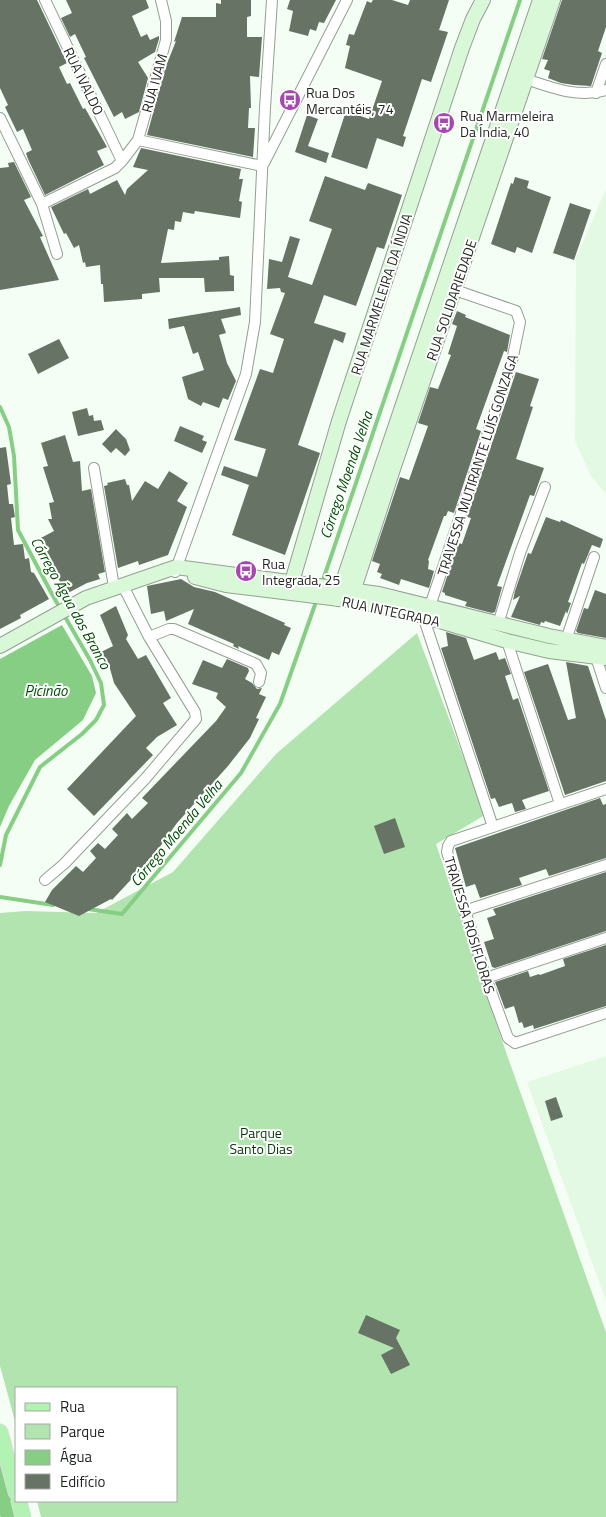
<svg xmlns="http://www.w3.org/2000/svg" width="606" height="1517" font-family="'Titillium Web',sans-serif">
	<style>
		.built { fill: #e4f9e3 }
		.green { fill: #b1e4af }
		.water { fill: #87ce85 }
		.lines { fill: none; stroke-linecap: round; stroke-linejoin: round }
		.stream { stroke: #87ce85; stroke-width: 4 }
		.river { stroke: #87ce85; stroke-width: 22 }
		.building { fill: #667365 }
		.street-casing { stroke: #93a092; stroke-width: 12 }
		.secondary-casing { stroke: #93a092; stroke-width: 16 }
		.primary-casing { stroke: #dbdcdb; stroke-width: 17 }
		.street { stroke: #fff; stroke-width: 10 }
		.secondary { stroke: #d8f8d8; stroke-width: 14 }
		.primary { stroke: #b2f2b2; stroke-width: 15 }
		.labels { text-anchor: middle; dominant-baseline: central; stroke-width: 4; stroke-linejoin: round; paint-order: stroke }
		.street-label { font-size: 14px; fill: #1f241f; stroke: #fff }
		.poi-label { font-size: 14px; fill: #1f241f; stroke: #fff; text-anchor: start }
		.park-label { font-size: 14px; fill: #043808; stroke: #fff }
		.water-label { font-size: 15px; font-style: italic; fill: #005007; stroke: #fff }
	</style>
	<rect width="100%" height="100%" fill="#f5fef5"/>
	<!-- built -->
	<path class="built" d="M606,189V494L591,476L575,441L576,258Z
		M606,1056V1301L527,1082Z"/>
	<!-- green -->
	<path class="green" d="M417,633L485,815L436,844L507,1055L606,1332V1517H41L37,1501H176V1388H16V1425L0,1366V913L26,911L96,913L173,872L276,754Z"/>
	<!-- water -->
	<path class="water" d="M62,625L92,676L96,693L83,720L35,760L9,806L0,827V659Z"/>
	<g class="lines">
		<!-- stream -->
		<path class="stream" d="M0,407L9,427L14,456L18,530L53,596L90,660L101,683L104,705L96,720L82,734L40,767L6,835L0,865
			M322,583L520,0
			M0,897L53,905
			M88,909L122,914L241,773L280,704L317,599"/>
		<!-- river -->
		<path class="river" d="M0,1474L12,1517"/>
	</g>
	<!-- building -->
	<path class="building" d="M0,0H37L67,63L59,67L67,84L70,83L83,109L85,108L107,147L97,151L104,165L45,195L28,159L26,153L32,150L23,129L17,132L5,107L8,105L0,88Z
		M66,0H146L149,8L132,16L141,37L147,34L150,40L159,36V39L155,52L138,62L148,78L139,112L125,119L122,112L114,117L84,58L86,57L75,34L70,37L61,18L72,13Z
		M221,0H251V16L247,17V37H262L259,77L250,76L251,108H249L248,128H255L253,157L147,135L166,66L176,41L174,42L182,17H216V3L221,4Z
		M290,0H336L324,23L319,22L316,31L310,29L308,36L289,31L293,11L287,9Z
		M373,0H392L408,5L410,0H449L439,30L448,32L431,82L422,79L403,136L406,137L403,147L377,138L367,169L331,157L346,111L369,119L382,81L345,68L350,46L346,45L349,34L354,35L367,1L371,3Z
		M562,0H606V27L598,51L602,53L591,86L574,85L561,83L548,78L550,71L544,69L548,60L542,59Z
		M307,115L318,119L308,146L329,153L326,163L295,152Z
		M141,148L241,169L239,179H243L239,201L242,202L240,218L195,211L194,214L183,212L181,222L175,221L174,230L168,229L161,263L219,260V257L229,256L230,275L234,276V291L205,292L204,278H159L160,292L142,294V299L104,302L103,284H101L100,265L86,267L85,262L83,263L79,245L74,248L66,233L64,234L51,207L88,189L90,194L117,180L125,195L127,189L148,170L133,167Z
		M14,162L31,197L24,200L43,236L40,237L59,280L0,290V168L9,167L8,163Z
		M325,176L365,190L368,183L402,195L384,249L377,247L356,306L324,295L314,323L346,333L343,343L334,339L298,445L320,453L285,555L232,535L249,485L221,475L224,466L257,477L266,449L234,440L260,369L273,373L284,339L270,334L285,293L281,292L280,288L267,289L269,259L282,262L290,236L300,239L288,277L312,285L332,229L309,221Z
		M515,177L529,181L527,188L551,197L532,253L517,247L515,253L491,244L511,183L513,184Z
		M570,203L591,210L574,260L553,253Z
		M240,307L241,315L221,319L226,333L219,335L227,363L236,381L228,400L223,398L219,408L203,402L201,406L188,399L182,377L204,370L198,352L193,354L184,326L169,329L168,319Z
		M457,311L466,315L465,317L510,335L507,352L504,351L476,429L481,431L454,513L448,511L446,516H444L428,560L429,561L428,569L434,571L429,588L401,579L399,585L380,578L382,574L377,572L380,564L372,561L400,477L409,480L428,426L418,423L430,387L438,389L451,355L448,354L457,326L452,324Z
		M59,339L69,358L38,374L28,354Z
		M516,372L539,379L530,406L533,407L516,459L544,468L534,496L530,495L497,586L502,587L495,612L492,613L465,606L467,602L445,595V593L442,592L458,543L462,544L471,518L467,517Z
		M87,408L89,416L93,415L94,421L101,420L104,430L78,436L72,412Z
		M180,426L204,436L202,440L207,442L202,453L174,441Z
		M116,429L126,439L130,450L125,456L116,448L111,453L102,444Z
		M65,435L73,462L80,461L82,491L91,489L105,572L98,574L100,579L87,583L66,594L39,539L54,531L48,519H52L49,503L54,502L43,467L48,466L41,443Z
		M6,447L11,484L7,485L9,504H13L15,517L11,518L14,545L23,544L25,559L29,558L31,572L34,573L49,599L20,615L21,618L0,629V448Z
		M169,471L188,483L177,501L187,507L168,555L139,565L138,561L118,568L104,486L108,485L107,483L125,479L127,485H129L132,501L145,481L158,489Z
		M546,517L560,522L561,520L603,539L600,548L592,545L584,564L582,563L568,602L571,603L567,614L566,611L560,626L545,621L544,623L541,622L540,625L511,617L520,596L513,600L515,591L528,553L531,554Z
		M181,579L194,587L215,592L285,623L284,625L291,628L279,655L272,652L269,660L238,646L239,649L233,646L234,644L188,624L194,609L166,621L164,611L151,614L147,586Z
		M595,590L606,594V638L578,633L576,631L584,608L588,609Z
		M116,606L128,635L126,639L138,659L146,655L171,698L163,703L177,725L157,737L146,748L153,755L94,816L67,789L136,716L114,683L109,665L101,652L113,646L100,615Z
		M446,632L466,638L474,660L496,652L499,660L505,658L511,674L505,676L513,700L518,698L549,791L522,800L526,809L515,812L512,803L499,807L495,798L491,799L441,648L448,646Z
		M227,659L248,668L249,671L245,679L252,683L257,689L262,688L259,694L266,697L256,718L259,719L250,738L228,766L177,823L154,855L112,900L111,899L79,916L45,902L52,890L76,866L83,872L96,858L90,851L98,843L105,849L118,835L112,829L127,813L132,819L148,803L142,798L216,721L226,707L216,698L218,693L192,684L203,660L222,668Z
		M566,662L588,666L606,720V781L565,795L524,672L548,664L568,720L576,718Z
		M600,798L603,805L606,804V858L549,876L546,869L519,878L522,885L480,898L475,884L466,887L455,848Z
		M395,818L405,847L384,854L374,826Z
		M606,872V931L495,968L492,967L484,942L494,939L487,918L496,915L493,909Z
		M606,945V1006L534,1029L533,1025L524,1028L522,1022L519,1023L514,1006L505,1009L495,982L528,971L530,977L539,974L540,975L565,966L563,959Z
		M556,1097L563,1117L551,1121L545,1101Z
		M366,1315L400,1330L396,1338L410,1365L391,1374L381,1355L394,1348L358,1333Z"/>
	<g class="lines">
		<!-- street casing -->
		<g class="street-casing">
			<path id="street" d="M45,0L122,161
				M520,77C547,86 577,99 606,90
				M596,93L606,64
				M0,118L42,204L57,254
				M138,140L262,166
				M264,163L347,0
				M42,204L115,168L122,161L138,140L166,40V21L161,0
				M94,468L114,587
				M175,572L246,374L255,322L265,108L272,0
				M430,606L512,361L520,322L516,311L449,288
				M423,616L493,827
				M498,624L520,553L545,487
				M149,637L169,629H174L256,664L261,673L259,682
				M566,640L594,557
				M507,641L560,804
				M596,651V657L606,688
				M606,789L451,841L448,846L447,852L486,978L508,1038L515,1043L518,1042L606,1013
				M45,880L64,864L145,779L196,719L195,712L149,637L122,584
				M464,911L606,865
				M486,978L606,938"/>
		</g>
		<!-- secondary casing -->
		<g class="secondary-casing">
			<path id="secondary" d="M195,577L226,585L356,601L423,616L507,641L549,651L606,658
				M289,592L339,421L462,48L473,19L483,0
				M337,599L540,0
				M350,601L393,469L553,0
				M0,646L86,598L176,567L379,594L549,636L606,647"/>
		</g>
		<!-- primary casing -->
		<g class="primary-casing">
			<path id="primary" d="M0,1432L16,1492
				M19,1501L23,1517"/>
		</g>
		<!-- street -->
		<use href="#street" class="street"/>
		<!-- secondary -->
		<use href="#secondary" class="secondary"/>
		<!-- primary -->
		<use href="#primary" class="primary"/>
	</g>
	<!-- icons -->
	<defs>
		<g id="bus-disc" transform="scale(1.125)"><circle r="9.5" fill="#a648b0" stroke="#fff"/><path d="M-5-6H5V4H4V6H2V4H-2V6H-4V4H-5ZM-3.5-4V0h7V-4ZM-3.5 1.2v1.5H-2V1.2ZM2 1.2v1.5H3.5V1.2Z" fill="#fff"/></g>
	</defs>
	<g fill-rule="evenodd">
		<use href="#bus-disc" x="290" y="100"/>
		<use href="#bus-disc" x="444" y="123"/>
		<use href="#bus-disc" x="246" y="571"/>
	</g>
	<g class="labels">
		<!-- street labels -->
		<g class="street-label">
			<text transform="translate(84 81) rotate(64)">RUA IVALDO</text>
			<text transform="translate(154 83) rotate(-74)">RUA IVAM</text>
			<text transform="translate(381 294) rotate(-72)">RUA MARMELEIRA DA ÍNDIA</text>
			<text transform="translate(451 300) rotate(-71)">RUA SOLIDARIEDADE</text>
			<text transform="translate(477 465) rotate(-72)">TRAVESSA MUTIRANTE LUÍS GONZAGA</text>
			<text transform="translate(391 611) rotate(12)">RUA INTEGRADA</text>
			<text transform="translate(470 925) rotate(73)">TRAVESSA ROSIFLORAS</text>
		</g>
		<!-- poi labels -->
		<g class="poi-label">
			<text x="306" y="92">Rua Dos<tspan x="306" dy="16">Mercantéis, 74</tspan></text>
			<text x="460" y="115">Rua Marmeleira<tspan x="460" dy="16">Da Índia, 40</tspan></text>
			<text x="262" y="563">Rua<tspan x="262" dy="16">Integrada, 25</tspan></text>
		</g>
		<!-- park labels -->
		<g class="park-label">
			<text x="261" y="1132">Parque<tspan x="261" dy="16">Santo Dias</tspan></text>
		</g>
		<!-- water labels -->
		<g class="water-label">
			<text transform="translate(346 475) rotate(-71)">Córrego Moenda Velha</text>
			<text transform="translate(71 603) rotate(61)">Córrego Água dos Branco</text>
			<text x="46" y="690">Picinão</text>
			<text transform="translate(176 833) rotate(-50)">Córrego Moenda Velha</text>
		</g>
	</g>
	<!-- legend -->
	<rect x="15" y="1387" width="162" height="115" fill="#ffffff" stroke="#a5a7a5"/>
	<rect x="25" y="1403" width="25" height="8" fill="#b2f2b2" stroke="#a5a7a5"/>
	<text x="60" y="1412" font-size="15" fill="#1f241f">Rua</text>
	<rect x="25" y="1424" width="25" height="15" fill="#b1e4af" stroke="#a5a7a5"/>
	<text x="60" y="1437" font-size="15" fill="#1f241f">Parque</text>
	<rect x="25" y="1450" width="25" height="15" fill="#87ce85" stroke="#a5a7a5"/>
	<text x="60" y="1462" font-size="15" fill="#1f241f">Água</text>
	<rect x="25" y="1474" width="25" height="15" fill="#667365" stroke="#a5a7a5"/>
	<text x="60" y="1487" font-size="15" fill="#1f241f">Edifício</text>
</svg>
